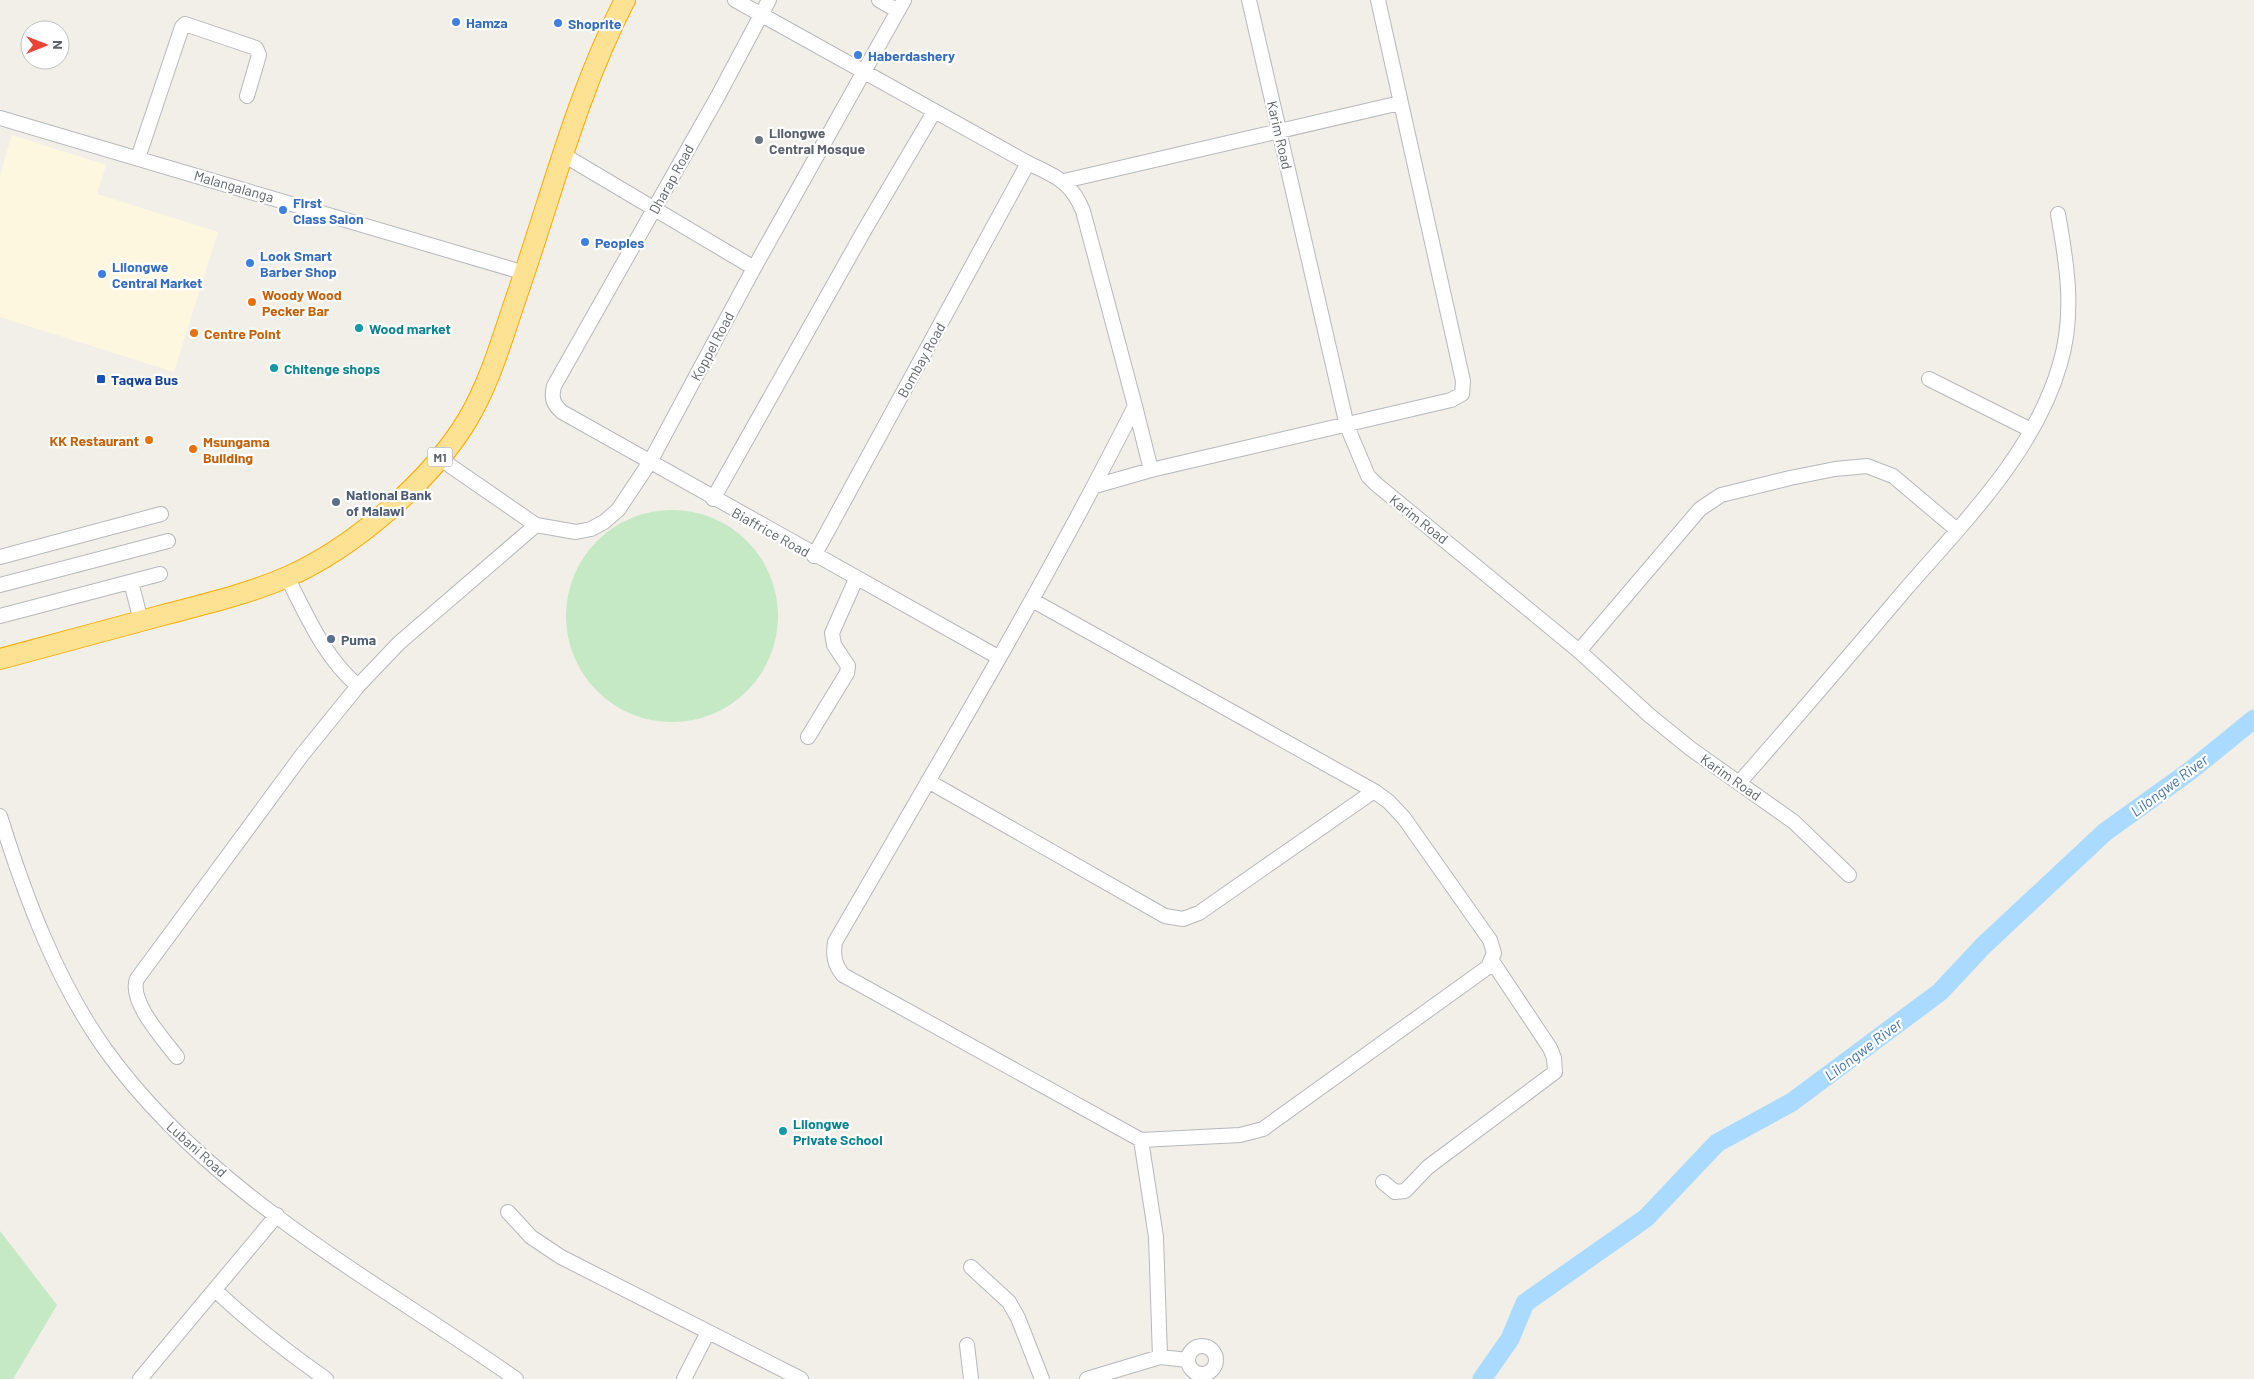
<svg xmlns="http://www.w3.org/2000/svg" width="2254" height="1379" font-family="Barlow,sans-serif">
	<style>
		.commercial { fill: #fef7e0 }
		.pitch { fill: #c5e8c5 }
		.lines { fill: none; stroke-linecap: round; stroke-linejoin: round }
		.river { stroke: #aadaff; stroke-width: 19 }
		.minor-casing { stroke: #b5b8bc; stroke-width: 16 }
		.highway-casing { stroke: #f9ab00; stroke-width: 22 }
		.minor { stroke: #fff; stroke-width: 14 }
		.highway { stroke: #fde293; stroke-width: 20 }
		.shop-dot { fill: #3f7fe0; stroke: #fff; stroke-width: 2 }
		.worship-dot { fill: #6b7280; stroke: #fff; stroke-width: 2 }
		.food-dot { fill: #e8710a; stroke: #fff; stroke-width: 2 }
		.culture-dot { fill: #0f9aa8; stroke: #fff; stroke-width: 2 }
		.transit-dot { fill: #1a4fb4; stroke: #fff; stroke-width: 2 }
		.service-dot { fill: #5c6f8a; stroke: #fff; stroke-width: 2 }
		.labels { text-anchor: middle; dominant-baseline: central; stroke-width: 4.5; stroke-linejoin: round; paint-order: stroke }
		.shield { fill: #fff; stroke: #8f9295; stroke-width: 1 }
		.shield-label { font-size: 12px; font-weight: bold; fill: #5f6368 }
		.shop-label { font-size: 14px; font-weight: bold; fill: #366cbe; stroke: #fff; text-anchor: start }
		.worship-label { font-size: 14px; font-weight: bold; fill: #5b616d; stroke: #fff; text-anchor: start }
		.street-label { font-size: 14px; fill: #5f6368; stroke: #fff }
		.food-label { font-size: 14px; font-weight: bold; fill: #c56008; stroke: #fff; text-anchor: start }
		.culture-label { font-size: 14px; font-weight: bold; fill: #0d838f; stroke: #fff; text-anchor: start }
		.transit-label { font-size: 14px; font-weight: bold; fill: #164399; stroke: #fff; text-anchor: start }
		.service-label { font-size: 14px; font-weight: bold; fill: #4e5e75; stroke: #fff; text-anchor: start }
		.water-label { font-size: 15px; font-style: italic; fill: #4174aa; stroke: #fff }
	</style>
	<rect width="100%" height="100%" fill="#f1efe8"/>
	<!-- commercial -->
	<path class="commercial" d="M12,135L106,165L97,194L218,232L174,372L0,317V175Z"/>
	<!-- pitch -->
	<path class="pitch" d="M566 616a106 106 0 1 1 212 0a106 106 0 1 1-212 0Z
		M0,1231L57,1305L13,1379H0Z"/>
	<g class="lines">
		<!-- river -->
		<path class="river" d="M1482,1379L1510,1339L1525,1303L1646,1218L1717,1143L1792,1102L1940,992L1983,946L2105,832L2190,771L2254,719"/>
		<!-- minor casing -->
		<g class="minor-casing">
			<path id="minor" d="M735,0L1028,163C1055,176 1071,181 1083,211L1135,406C1043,589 937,765 835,942C833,955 834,964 843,975L1141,1140L1240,1135L1263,1129L1488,967L1494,953L1490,940L1404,818L1389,802L1374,791L1032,600
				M769,0L718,96L554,386C551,398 553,404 562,412L998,657
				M879,0L898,11
				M1249,0L1347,426L1368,476L1376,484L1579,651L1649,715L1691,749L1794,822L1849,875
				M0,118L525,273
				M562,154L754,268
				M138,158L182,27L185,24L256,48L259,55L247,96
				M1064,181L1400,103
				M1929,379L2031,430
				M1135,406L1151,470
				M439,458L536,525L576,532L591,529L604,522L618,510L650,462L754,268L904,0
				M1095,486L1151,470L1451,400L1462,394L1463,381L1378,0
				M713,499L865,229L934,112
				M814,556L1028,163
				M0,557L161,514
				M287,577C307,616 324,657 358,686
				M131,582L141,621
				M0,585L168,541
				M0,616L160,574
				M1579,651L1700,509L1721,495L1790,478L1835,469L1867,466L1893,476L1957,530
				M808,737L847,673L848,666L834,645L832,633L856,579
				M928,781L1165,916L1183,919L1199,913L1374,791
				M1739,783C1795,719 1850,655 1905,590C1963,523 2035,452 2060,364C2075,314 2067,264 2058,214
				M0,816C25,896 56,980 105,1049C209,1194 374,1279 516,1379
				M177,1057C165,1041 128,1001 137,979L302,755L358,686L399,643L536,525
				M1141,1140L1156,1237L1160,1357
				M1383,1182L1395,1192L1405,1191L1428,1167L1555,1072L1554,1058L1550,1048L1492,961
				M508,1212L531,1237L561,1257L801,1379
				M971,1267L1009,1302L1018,1318L1042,1379
				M215,1290C250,1323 287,1352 326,1379
				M967,1345L971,1379
				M1188 1360a14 14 0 1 1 28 0a14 14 0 1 1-28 0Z
				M140,1379L277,1215
				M684,1379L708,1332
				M1087,1379L1160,1357L1188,1360"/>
		</g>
		<!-- highway casing -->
		<g class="highway-casing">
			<path id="highway" d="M0,659C54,644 109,630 163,615C205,604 248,594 287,577C353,548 431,481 468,419C490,382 502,339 516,298C551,198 576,95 625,0"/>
		</g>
		<!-- minor -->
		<use href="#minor" class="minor"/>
		<!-- highway -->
		<use href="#highway" class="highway"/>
	</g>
	<!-- markers -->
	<g class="shop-dot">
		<circle cx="456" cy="22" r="5"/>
		<circle cx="558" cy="23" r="5"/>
		<circle cx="858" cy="55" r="5"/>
		<circle cx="283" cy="210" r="5"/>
		<circle cx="585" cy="242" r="5"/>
		<circle cx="250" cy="263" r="5"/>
		<circle cx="102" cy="274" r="5"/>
	</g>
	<circle class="worship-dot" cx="759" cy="140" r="5"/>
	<g class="food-dot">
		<circle cx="252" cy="302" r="5"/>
		<circle cx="194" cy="333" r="5"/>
		<circle cx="149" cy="440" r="5"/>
		<circle cx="193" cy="449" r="5"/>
	</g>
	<g class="culture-dot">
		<circle cx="359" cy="328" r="5"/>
		<circle cx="274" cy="368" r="5"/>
		<circle cx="783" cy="1131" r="5"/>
	</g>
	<rect class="transit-dot" x="96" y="374" width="10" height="10" rx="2.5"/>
	<g class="service-dot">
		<circle cx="336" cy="502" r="5"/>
		<circle cx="331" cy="639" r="5"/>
	</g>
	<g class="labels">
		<!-- shield labels -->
		<rect class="shield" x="427.5" y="447.5" width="25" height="19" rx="4"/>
		<g class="shield-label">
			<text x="440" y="457">M1</text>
		</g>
		<!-- shop labels -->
		<g class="shop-label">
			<text x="466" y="22">Hamza</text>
			<text x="568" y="23">Shoprite</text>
			<text x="868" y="55">Haberdashery</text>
			<text x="293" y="202">First<tspan x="293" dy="16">Class Salon</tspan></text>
			<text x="595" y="242">Peoples</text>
			<text x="260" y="255">Look Smart<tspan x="260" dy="16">Barber Shop</tspan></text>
			<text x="112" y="266">Lilongwe<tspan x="112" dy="16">Central Market</tspan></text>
		</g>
		<!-- worship labels -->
		<g class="worship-label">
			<text x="769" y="132">Lilongwe<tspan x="769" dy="16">Central Mosque</tspan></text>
		</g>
		<!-- street labels -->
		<g class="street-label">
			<text transform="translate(1280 135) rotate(77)">Karim Road</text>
			<text transform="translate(671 179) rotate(-61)">Dharap Road</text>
			<text transform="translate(234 186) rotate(16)">Malangalanga</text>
			<text transform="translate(712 346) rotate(-62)">Koppel Road</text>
			<text transform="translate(921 360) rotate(-61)">Bombay Road</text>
			<text transform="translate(1419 519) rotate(38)">Karim Road</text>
			<text transform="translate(771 532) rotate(29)">Biaffrice Road</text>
			<text transform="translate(1731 777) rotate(35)">Karim Road</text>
			<text transform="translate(197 1149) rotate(42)">Lubani Road</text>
		</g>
		<!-- food labels -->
		<g class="food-label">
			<text x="262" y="294">Woody Wood<tspan x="262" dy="16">Pecker Bar</tspan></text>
			<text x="204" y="333">Centre Point</text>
			<text x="139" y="440" text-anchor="end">KK Restaurant</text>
			<text x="203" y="441">Msungama<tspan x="203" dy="16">Building</tspan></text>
		</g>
		<!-- culture labels -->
		<g class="culture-label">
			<text x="369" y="328">Wood market</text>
			<text x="284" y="368">Chitenge shops</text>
			<text x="793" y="1123">Lilongwe<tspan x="793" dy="16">Private School</tspan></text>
		</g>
		<!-- transit labels -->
		<g class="transit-label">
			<text x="111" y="379">Taqwa Bus</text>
		</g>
		<!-- service labels -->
		<g class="service-label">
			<text x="346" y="494">National Bank<tspan x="346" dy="16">of Malawi</tspan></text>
			<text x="341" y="639">Puma</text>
		</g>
		<!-- water labels -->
		<g class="water-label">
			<text transform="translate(2169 785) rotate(-37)">Lilongwe River</text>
			<text transform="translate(1863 1049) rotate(-37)">Lilongwe River</text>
		</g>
	</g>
	<!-- north arrow -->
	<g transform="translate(45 45) rotate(90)"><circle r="24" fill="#ffffff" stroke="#bfc1c3"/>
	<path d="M0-4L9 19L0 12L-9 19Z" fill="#ea4335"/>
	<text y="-8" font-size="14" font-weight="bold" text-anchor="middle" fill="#5f6368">N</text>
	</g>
</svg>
